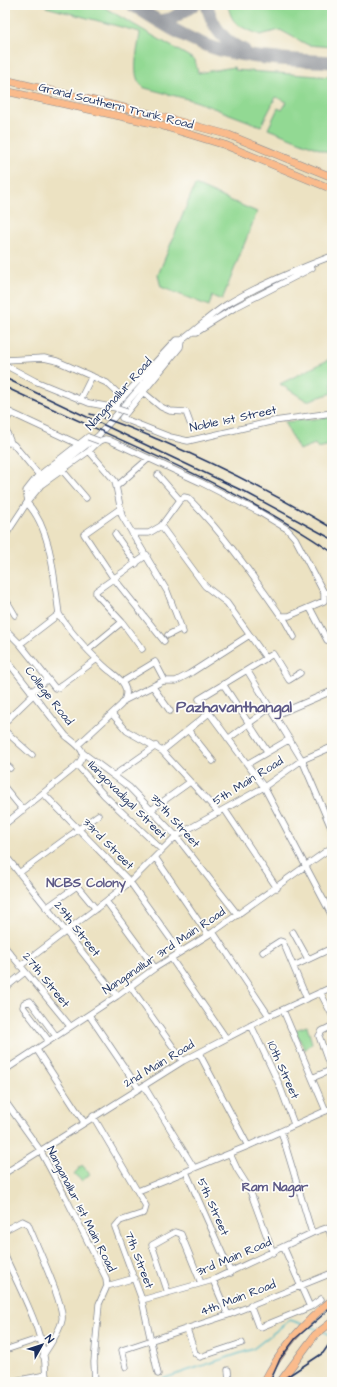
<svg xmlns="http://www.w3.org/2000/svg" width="337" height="1387" font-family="'Architects Daughter',sans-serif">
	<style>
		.green { fill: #92d993; stroke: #568478 }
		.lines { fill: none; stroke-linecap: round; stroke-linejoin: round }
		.stream { stroke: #45b4c0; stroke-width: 1.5 }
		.taxiway { stroke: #848890; stroke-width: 13 }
		.minor-casing { stroke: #848890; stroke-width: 7 }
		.major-casing { stroke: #848890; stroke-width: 8 }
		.minor { stroke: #fff; stroke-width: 5.5 }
		.major { stroke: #fabb8c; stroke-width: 7 }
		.rail { stroke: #1b2f5e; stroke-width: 1.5 }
		.minor-bridge-casing { stroke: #848890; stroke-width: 7; stroke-linecap: butt }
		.minor-bridge { stroke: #fff; stroke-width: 5.5 }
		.labels { text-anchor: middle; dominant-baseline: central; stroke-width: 3.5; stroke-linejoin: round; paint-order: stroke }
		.street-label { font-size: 12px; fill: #1b2f5e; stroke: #fdfcf7 }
		.neighbourhood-label { font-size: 13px; font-weight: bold; fill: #5c5886; stroke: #fdfcf7 }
		.district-label { font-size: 16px; font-weight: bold; fill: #5c5886; stroke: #fdfcf7 }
	</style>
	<rect width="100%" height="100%" fill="#fdfcf7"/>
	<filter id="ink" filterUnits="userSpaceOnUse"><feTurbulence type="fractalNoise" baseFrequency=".025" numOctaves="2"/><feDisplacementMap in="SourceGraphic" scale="8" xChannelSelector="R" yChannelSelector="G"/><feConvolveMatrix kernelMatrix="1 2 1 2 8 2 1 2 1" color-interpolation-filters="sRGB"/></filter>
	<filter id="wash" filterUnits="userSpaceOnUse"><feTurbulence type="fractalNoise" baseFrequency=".012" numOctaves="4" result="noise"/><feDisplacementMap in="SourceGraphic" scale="16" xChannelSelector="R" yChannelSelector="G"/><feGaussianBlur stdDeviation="0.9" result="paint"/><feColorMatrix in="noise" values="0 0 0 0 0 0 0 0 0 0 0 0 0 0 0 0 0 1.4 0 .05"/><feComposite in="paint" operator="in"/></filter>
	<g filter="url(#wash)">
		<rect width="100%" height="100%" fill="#ece2c2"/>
		<!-- green -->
		<path class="green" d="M47,5H100L195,60L198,73L234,67L235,70L332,77V154L268,129L278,108L282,110L287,102L276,97L261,126L195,101L145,88C128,79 139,48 140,32L46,7Z
			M228,5H332V47L308,45L280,30L260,35C241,26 232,27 228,5Z
			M195,185L257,212L222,300L212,296L209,306L161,287L158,275Z
			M332,358V393L307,401L280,384Z
			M332,417V447L330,445L318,448L315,444L299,450L284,422Z
			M307,1026L312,1043L305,1050L295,1030Z
			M82,1165L90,1174L82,1181L74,1174Z"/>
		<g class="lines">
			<!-- stream -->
			<path class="stream" d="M307,1326L317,1329
				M324,1332L332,1335
				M150,1382L156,1381L253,1349L290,1320L302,1324"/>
			<!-- taxiway -->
			<path class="taxiway" d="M132,5C156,19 181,36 208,46C246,60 291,59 332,62
				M207,5C212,26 223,42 244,50
				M160,21L171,19L194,5"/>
		</g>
	</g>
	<g filter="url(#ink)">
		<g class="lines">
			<!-- minor casing -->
			<g class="minor-casing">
				<path id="minor" d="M193,331H197L236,307L312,268
					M5,360L44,358L57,361L107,383L123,398
					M5,365L35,381L89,403L116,408
					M143,392L161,407L170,411L186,412L190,423
					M80,400L92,376
					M114,407L176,340H181L180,347L122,418L170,437L188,441L274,421L332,413
					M5,410L78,444
					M5,422L11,413
					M5,428L11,443
					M88,437L37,477L26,491L28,501L41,485L89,451L99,441L105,439L109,440L200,482L259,512L287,529L295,538L324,593V601L289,616H281C252,575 224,534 188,498L184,497L180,500L158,475
					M5,443H11L14,445L39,475
					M89,451L115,481L122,516L167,591L183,632
					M62,470L86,498
					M117,486L148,459
					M27,503C52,529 54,580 59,614C71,634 87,650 104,666C110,672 120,677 124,685C128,692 126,699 121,705L78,745
					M121,508L84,534L112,576L164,641
					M161,526L180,500
					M132,533H149L161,526L205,586L227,603L266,658
					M115,534L136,564
					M5,536L28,501L36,484L98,436L181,340C196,329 210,315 226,305C257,286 298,269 332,256
					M324,593L332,592
					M5,598L15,615
					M310,608L327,640
					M283,617L294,637
					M5,629L20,644L55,688H58L97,659
					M168,635L182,628
					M20,644L59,614
					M142,649L122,622L96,594V591L147,555
					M88,650L122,622
					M5,658L66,736C81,748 91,753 73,769L5,824
					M247,670L199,699L264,787L332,916
					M300,673L289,680L273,654L247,670L302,760L332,830
					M122,682L155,662L165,681
					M223,684L267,751
					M153,687L170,711
					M31,692L48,679
					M125,700L163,681H176L189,674L248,636
					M112,714L127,731L162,751L219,813
					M276,715L332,691
					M5,722L33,695
					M188,730L209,713
					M5,731L32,755
					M228,739L271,707
					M162,751L188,730L213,761
					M83,753L129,787L176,836L238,915
					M5,764L10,768
					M247,764L290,739
					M77,765L104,795L162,850
					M113,776L156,746
					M5,788L23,810
					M44,794L130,882L180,952
					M151,810L190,782
					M225,810L277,888
					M5,855L117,996
					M155,857L208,935
					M19,873L98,815
					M106,901L155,968
					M46,908L77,886L96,909
					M213,932L269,1016
					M293,932L308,959
					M5,947L70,1026
					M263,952L280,941L283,942L307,999
					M171,958L226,1038
					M20,966L106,901L130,882L176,836L264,787L302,760L332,747
					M294,966L332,948
					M130,986L183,1061
					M5,988L25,972
					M320,992L332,1015
					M283,1010L326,1111
					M89,1015L139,1089
					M251,1025L279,1084L294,1124
					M49,1041L23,1007L24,1003L30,1001L56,1036
					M37,1050L84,1122
					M199,1053L248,1146
					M5,1070L117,996L155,968L213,932L332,847
					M312,1078L331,1070L319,1036L322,1031L332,1026
					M144,1086L194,1168
					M5,1101L40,1150L67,1200L106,1278L107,1286L99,1304L94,1362L95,1382
					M93,1116L146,1206L144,1213L120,1221L115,1227L142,1300L158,1374
					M281,1131L312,1233
					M230,1154L237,1169L249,1188L273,1253
					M186,1172L231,1273
					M5,1173L183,1061L269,1016L332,987
					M138,1191L248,1146L332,1108
					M328,1227L332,1239
					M5,1230L22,1221L28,1224C35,1242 65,1305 62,1320C60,1332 49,1345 43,1356
					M284,1248L310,1307
					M5,1256C21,1292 50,1342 45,1382
					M213,1280L228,1315
					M107,1286L135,1278
					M168,1293L152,1245L175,1232L181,1234L201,1283
					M142,1300L213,1280L312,1233L332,1226
					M250,1305L258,1326L261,1327L310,1307L321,1299
					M187,1329L195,1353L200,1357L242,1343
					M5,1350L41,1338
					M126,1367L122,1350L228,1315L332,1273
					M9,1382L46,1375
					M225,1382L229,1380L228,1370"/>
			</g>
			<!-- major casing -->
			<g class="major-casing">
				<path id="major" d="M5,80L155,115L229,135L332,177
					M5,91L156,124L225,145L332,189
					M264,1382C281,1349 303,1323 332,1300
					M280,1382L315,1335L332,1322"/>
			</g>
			<!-- minor -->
			<use href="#minor" class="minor"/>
			<!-- major -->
			<use href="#major" class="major"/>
			<!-- rail -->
			<path class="rail" d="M5,378L245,492L332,539
				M5,387C115,439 231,483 332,552
				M90,414C116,421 140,432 164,442C222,467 278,496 332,528
				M270,1382L280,1359L296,1338L332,1307
				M279,1382L323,1353L332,1340"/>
			<!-- minor-bridge casing -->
			<g class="minor-bridge-casing">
				<path id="minor-bridge" d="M118,409L127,412
					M88,437L99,441"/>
			</g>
			<!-- minor-bridge -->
			<use href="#minor-bridge" class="minor-bridge"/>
		</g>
	</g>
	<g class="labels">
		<!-- street labels -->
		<g class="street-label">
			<text transform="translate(116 106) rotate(14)">Grand Southern Trunk Road</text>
			<text transform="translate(119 394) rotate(-48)">Nanganallur Road</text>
			<text transform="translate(233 419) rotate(-12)">Noble 1st Street</text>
			<text transform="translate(49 696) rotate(52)">College Road</text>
			<text transform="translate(248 781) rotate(-32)">5th Main Road</text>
			<text transform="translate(127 800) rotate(45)">Ilangovadigal Street</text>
			<text transform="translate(175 821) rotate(48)">35th Street</text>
			<text transform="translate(108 844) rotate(45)">33rd Street</text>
			<text transform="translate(77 929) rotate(52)">29th Street</text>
			<text transform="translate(164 951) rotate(-34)">Nanganallur 3rd Main Road</text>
			<text transform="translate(46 980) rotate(51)">27th Street</text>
			<text transform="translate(159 1064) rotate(-31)">2nd Main Road</text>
			<text transform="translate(283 1070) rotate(66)">10th Street</text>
			<text transform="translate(213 1207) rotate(66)">5th Street</text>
			<text transform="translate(81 1209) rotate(63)">Nanganallur 1st Main Road</text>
			<text transform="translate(234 1257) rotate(-23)">3rd Main Road</text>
			<text transform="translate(139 1260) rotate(69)">7th Street</text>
			<text transform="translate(238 1298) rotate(-21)">4th Main Road</text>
		</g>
		<!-- neighbourhood labels -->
		<g class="neighbourhood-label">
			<text x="86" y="883">NCBS Colony</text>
			<text x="275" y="1187">Ram Nagar</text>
		</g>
		<!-- district labels -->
		<g class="district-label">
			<text x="234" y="707">Pazhavanthangal</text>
		</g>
	</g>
	<!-- margin -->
	<rect width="337" height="1387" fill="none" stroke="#fdfcf7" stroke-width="20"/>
	<!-- north arrow -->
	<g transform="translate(42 1345) rotate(51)" stroke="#fdfcf7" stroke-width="3" paint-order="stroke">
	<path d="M0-3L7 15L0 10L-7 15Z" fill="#1b2f5e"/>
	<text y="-6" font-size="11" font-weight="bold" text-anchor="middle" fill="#1b2f5e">N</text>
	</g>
</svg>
